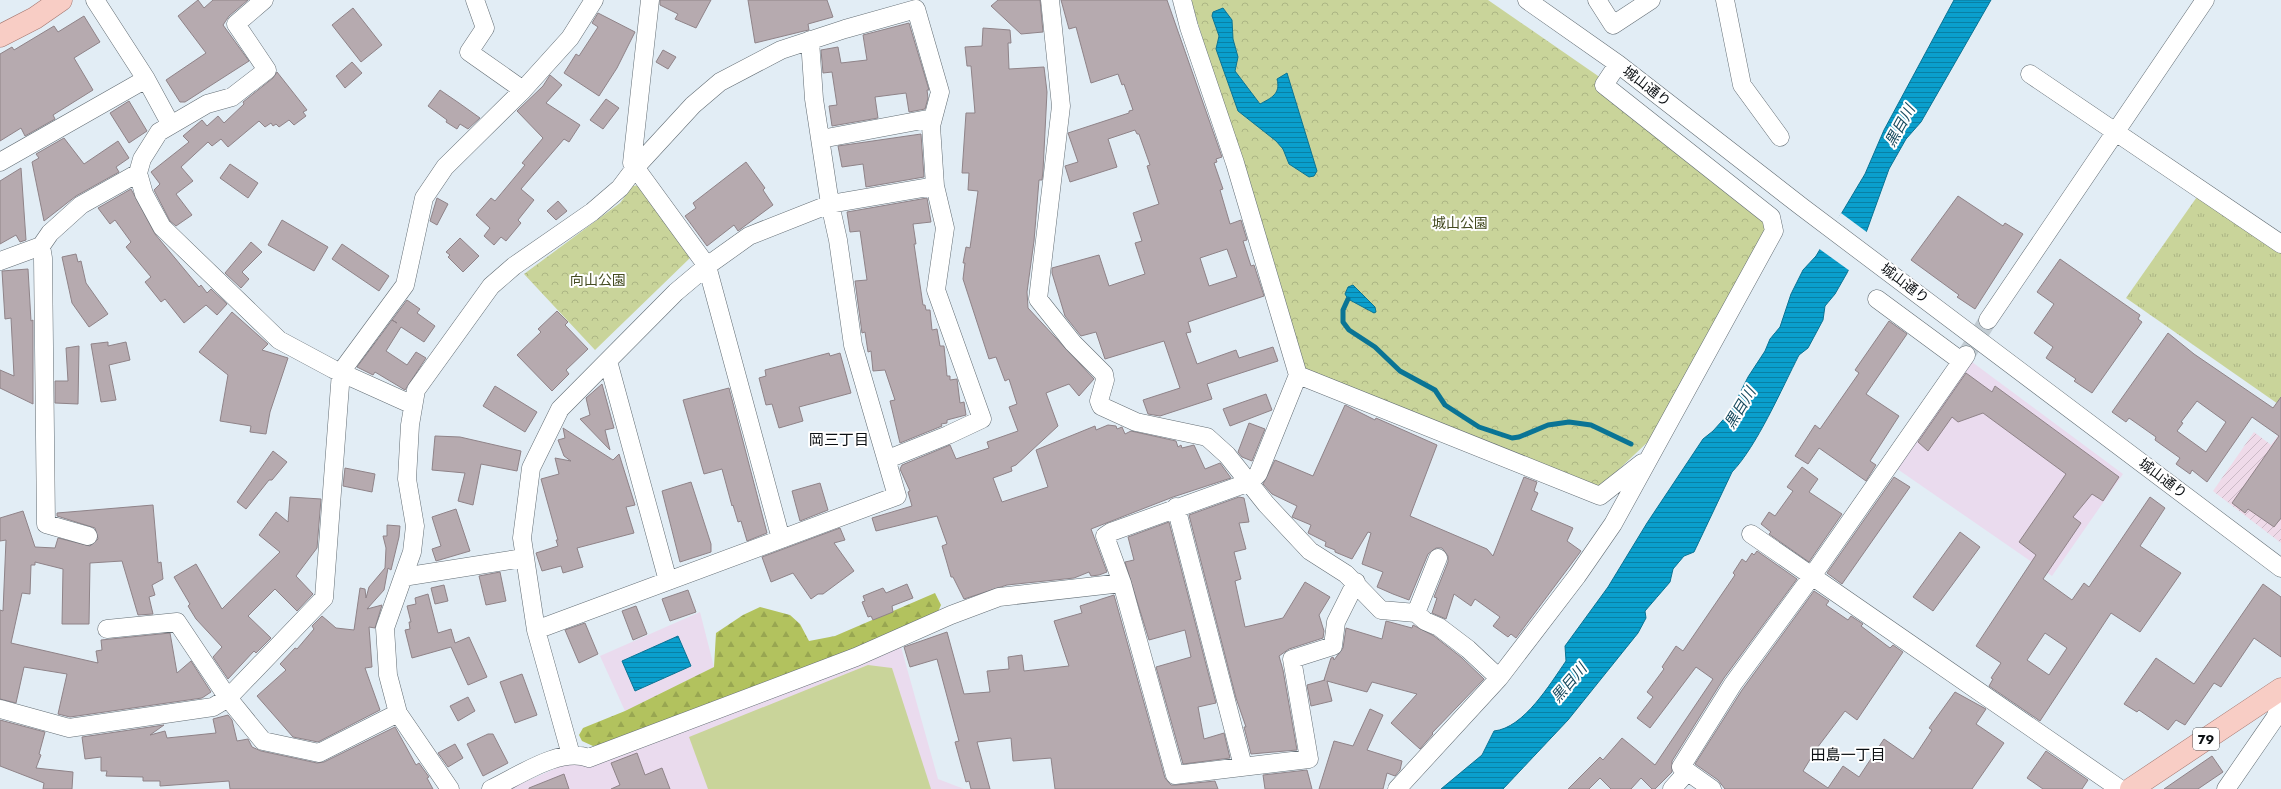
<svg xmlns="http://www.w3.org/2000/svg" width="2281" height="789" font-family="Jost,'Noto Sans JP',sans-serif">
	<style>
		.industrial { fill: url(#industrial-furrows) }
		.education { fill: #eadbee }
		.grass { fill: url(#grass-tufts) }
		.forest { fill: url(#forest-firs) }
		.park { fill: url(#park-crowns) }
		.pitch { fill: #c9d49a }
		.water { fill: url(#water-rules); stroke: #0a7495 }
		.pier { fill: #e2edf5 }
		.lines { fill: none; stroke-linecap: round; stroke-linejoin: round }
		.stream { stroke: #0a7495; stroke-width: 5 }
		.building { fill: #b6aaaf; stroke: #8f8388; fill-rule: evenodd }
		.minor-tunnel { stroke: #c2ccd3; stroke-width: 18; stroke-dasharray: 18 9; stroke-linecap: butt }
		.minor-casing { stroke: #636d74; stroke-width: 19 }
		.major-casing { stroke: #a2746d; stroke-width: 23 }
		.minor { stroke: #fff; stroke-width: 18 }
		.major { stroke: #f8cdc5; stroke-width: 22 }
		.labels { text-anchor: middle; dominant-baseline: central; stroke-width: 4; stroke-linejoin: round; paint-order: stroke }
		.shield { fill: #fff; stroke: #545759; stroke-width: 1 }
		.shield-label { font-size: 13px; font-weight: bold; fill: #0b0f12 }
		.street-label { font-size: 14px; fill: #0b0f12; stroke: #fff }
		.park-label { font-size: 14px; fill: #444b21; stroke: #fff }
		.water-label { font-size: 15px; font-style: italic; fill: #184b5f; stroke: #fff }
		.neighbourhood-label { font-size: 15px; fill: #0b0f12; stroke: #fff }
	</style>
	<defs>
		<pattern id="industrial-furrows" width="10" height="10" patternUnits="userSpaceOnUse"><rect width="10" height="10" fill="#efdae9"/><path d="M-1 1l2-2M0 10L10 0M9 11l2-2" fill="none" stroke="#ccbac7"/></pattern>
		<pattern id="grass-tufts" width="24" height="20" patternUnits="userSpaceOnUse"><rect width="24" height="20" fill="#c9d49a"/><path d="M3 7l-1-3M5 7V3M7 7l1-3M15 17l-1-3M17 17v-4M19 17l1-3" fill="none" stroke="#abb584"/></pattern>
		<pattern id="forest-firs" width="22" height="20" patternUnits="userSpaceOnUse"><rect width="22" height="20" fill="#b2c25e"/><path d="M5 1l3.5 6h-7zM16 11l3.5 6h-7z" fill="#98a651"/></pattern>
		<pattern id="park-crowns" width="20" height="18" patternUnits="userSpaceOnUse"><rect width="20" height="18" fill="#c9d49a"/><path d="M2 6a3 3 0 1 1 6 0M12 15a3 3 0 1 1 6 0" fill="none" stroke="#abb584"/></pattern>
		<pattern id="water-rules" width="6" height="5" patternUnits="userSpaceOnUse"><rect width="6" height="5" fill="#0a9fcd"/><path d="M0 2.5h6" fill="none" stroke="#0980a5"/></pattern>
	</defs>
	<rect width="100%" height="100%" fill="#e2edf5"/>
	<!-- industrial -->
	<path class="industrial" d="M2281,431V543L2213,491L2254,432L2271,445Z"/>
	<!-- education -->
	<path class="education" d="M1968,359L2123,474L2052,576L1893,466Z
		M700,612L714,667L625,711L600,656Z
		M901,647L938,779L964,789H509L572,761Z"/>
	<!-- grass -->
	<path class="grass" d="M2199,194L2281,250V406L2126,298Z"/>
	<!-- forest -->
	<path class="forest" d="M935,593L941,605L937,614L857,648L603,744L593,746L582,741L579,735L583,728L625,711L714,667L716,633L743,615L760,607L790,615L800,624L809,641L835,636Z"/>
	<!-- park -->
	<path class="park" d="M1191,0H1488L1601,78L1767,218L1770,231L1652,438L1599,488L1301,368Z
		M639,185L690,258L595,350L524,274L620,203L633,186Z"/>
	<!-- pitch -->
	<path class="pitch" d="M868,665L892,668L931,789H708L689,737Z"/>
	<!-- water -->
	<path class="water" d="M1954,0H1991L1921,122L1906,139L1889,169L1867,230L1847,273L1835,294L1825,306L1823,320L1808,348L1799,355C1782,388 1757,446 1732,472L1694,552L1684,556L1673,569L1670,582L1645,611L1646,618L1638,633L1568,720L1503,789H1441L1482,755L1494,731C1524,728 1550,684 1566,661L1565,646L1608,587L1647,523L1703,439L1713,431L1731,411L1748,377L1765,351L1770,339L1780,327L1791,294L1803,270L1816,256L1865,174L1884,130Z
		M1223,8L1232,20L1233,39L1238,57L1235,71L1260,104C1271,98 1281,94 1277,79L1287,73L1317,171L1314,176L1309,177L1289,164L1283,149L1276,141L1238,111L1216,49L1219,36L1212,16L1213,12Z
		M1353,285L1375,307L1376,312L1374,313L1348,299L1345,294L1348,287Z
		M678,636L691,666L635,691L622,661Z"/>
	<!-- pier -->
	<path class="pier" d="M1841,213L1868,233L1850,271L1818,248Z"/>
	<g class="lines">
		<!-- stream -->
		<path class="stream" d="M1348,299L1343,310V322L1349,330L1375,347L1400,371L1435,390L1445,405L1479,427L1512,438L1519,437L1548,425L1569,422L1591,425L1631,444"/>
	</g>
	<!-- building -->
	<path class="building" d="M198,0L204,8L213,0H248L229,16L223,25L249,61L185,102H180L166,80L206,53L178,16Z
		M660,0H711L696,28L675,19L678,14L660,5Z
		M748,0H827L833,17L808,24L809,30L804,31L755,43Z
		M998,0H1040L1043,32L1021,34L991,6Z
		M1061,0H1167L1222,157L1216,159L1217,162L1214,163L1223,189L1220,190L1230,224L1241,220L1247,240L1243,241L1251,266L1254,265L1264,296L1188,322L1191,332L1186,333L1197,364L1236,350L1239,358L1273,347L1278,361L1207,384L1212,399L1160,416L1148,414L1143,400L1180,388L1164,341L1105,359L1096,332L1081,336L1065,316L1052,273V268L1099,255L1109,286L1145,274L1135,243L1142,241L1133,213L1159,204L1147,166L1150,165L1139,134H1137L1135,130L1108,139L1117,167L1070,182L1065,166L1078,162L1068,133L1129,113V111L1133,110L1124,84L1122,85L1118,74L1091,83L1076,27L1069,29ZM1227,249L1237,277L1209,286L1200,258Z
		M353,8L382,45L361,62L332,25Z
		M598,13L635,32L617,68L599,96L564,73L576,54L579,56L598,27L592,23Z
		M84,16L100,42L74,58L93,90L53,115L55,119L25,136L21,128L0,141V54L12,47L14,50L54,26L58,32Z
		M909,23L929,90H927L928,98L925,109L909,112L906,93L875,97L878,118L832,126L829,106L837,105L832,72L823,73L821,50L838,47L841,63L867,60L863,35Z
		M983,28L1010,30L1011,43H1008L1009,69L1044,67L1047,92L1043,171L1042,180H1039L1034,241L1027,292L1028,308L1094,379L1079,396L1069,384L1046,393L1058,426L1016,465L1011,467L1012,471L993,478L1002,502L1048,487L1036,450L1095,426L1096,430L1108,425L1116,426L1117,429L1122,427L1125,434L1131,431L1176,441L1178,447L1181,445L1182,448L1194,445L1205,469L1220,463L1231,478L1173,497L1091,529L1107,572L1099,575L1091,576L1089,572L1074,578L1007,585L964,599L953,577H951L947,563L942,546L947,544L937,516L876,531L872,518L912,506L908,492L910,491L900,469L902,465L950,445L956,459L989,448L987,442L1018,431L1009,407L1017,404L1009,379L1005,381L996,357L989,359L963,279L965,263H963L966,247L970,248L978,191L968,190L969,173H962L966,113H975L971,66H967L965,47L982,46Z
		M663,50L676,57L668,69L656,62Z
		M352,62L362,73L345,88L336,76Z
		M277,72L307,110L303,112L306,116L294,125L289,120L279,127L276,124L273,126L271,123L265,127L259,121L228,147L221,139L212,146L208,142L181,167L193,181L176,194L192,215L176,226L170,221L154,190L160,184L151,172L189,142L183,136L202,120L207,126L218,116L224,123L244,104L243,102L273,78Z
		M550,75L562,85L546,103L580,125L569,142L564,139L521,189L534,200L518,220L521,223L506,241L501,237L494,245L484,236L490,228L476,215L491,198L495,201L525,165L522,163L543,138L517,111L543,86Z
		M440,90L459,103L480,118L468,129L460,124L457,129L446,122L447,120L428,106Z
		M606,99L619,108L603,129L590,120Z
		M129,101L147,131L129,143L110,113Z
		M921,134L924,177L866,187L863,164L842,167L838,146Z
		M64,138L84,164L118,141L129,158L116,167L119,172L76,196L44,221L32,162L39,158L36,154Z
		M746,162L765,188L763,190L773,205L738,231L734,225L707,246L685,216L696,208L693,203Z
		M230,164L258,183L248,198L220,178Z
		M21,168L26,240L20,242L16,235L0,244V181Z
		M131,189L155,234L199,287L201,285L207,293L211,289L227,304L217,315L206,305L184,323L165,299L161,302L145,282L151,277L126,247L131,242L115,220L110,224L98,208Z
		M1958,196L2003,226L2005,223L2023,234L1975,309L1957,297L1959,295L1911,260Z
		M437,198L448,204L437,225L430,221Z
		M927,198L931,222L913,224L916,244H914L923,305H925L926,310H930L932,330L937,329L940,346H944L947,376H950V380L957,379L960,403L964,402L966,415L947,420V423L941,424L942,426L900,443L890,401L895,400L885,370L873,371L871,351L868,352L865,332L862,333L855,281L867,280L860,231L850,232L847,212Z
		M558,201L567,211L556,220L547,211Z
		M282,220L328,247L314,271L268,245Z
		M460,238L479,256L463,272L448,257L450,255L446,252Z
		M251,242L262,252L242,272L249,279L241,288L225,273Z
		M342,244L389,276L379,291L332,259Z
		M76,254L78,262L81,261L86,283L108,314L89,327L72,303L62,257Z
		M2060,259L2140,315L2138,319L2142,322L2092,393L2074,381L2076,379L2046,358L2053,347L2034,333L2054,304L2037,292Z
		M28,269L31,321L33,320V404L0,388V370L14,376L11,318L5,319L2,271Z
		M407,300L420,309L417,313L435,326L424,342L401,327L386,351L407,365L416,352L426,358L405,390L375,372L373,375L357,367L392,320L397,323L392,320Z
		M557,311L568,322L565,325L588,349L566,370L569,374L552,391L517,355L541,332L538,329Z
		M232,312L268,344L262,350L288,358L270,412L266,434L250,432L251,426L220,421L228,375L199,352Z
		M1889,321L1907,334L1866,394L1899,416L1870,461L1876,465L1866,481L1819,448L1808,464L1795,456L1815,425L1820,429L1859,373L1855,370Z
		M2168,333L2194,354L2273,408L2281,397V518L2274,527L2248,509L2245,513L2232,503L2279,436L2252,417L2207,482L2192,470L2190,474L2176,464L2180,458L2155,440L2156,437L2129,418L2126,422L2112,412ZM2197,401L2226,422L2206,452L2177,431L2183,423L2181,422Z
		M108,342V346L126,342L130,360L109,365L116,400L101,402L91,344Z
		M79,346L78,404L55,403V381H68L66,348Z
		M829,353L830,356L840,353L851,393L799,407L803,421L779,428L772,404L766,405L759,378L766,376L765,370Z
		M1966,373L1992,392L1995,386L2119,477L2103,501L2092,494L2073,517L2081,523L2043,579L2072,600L2084,583L2089,587L2150,497L2165,508L2140,546L2181,573L2140,632L2111,613L2040,721L1989,686L1993,679L1991,678L2001,663L1976,646L2036,555L2019,542L2066,474L1983,413L1958,422L1952,417L1928,451L1918,442ZM2045,633L2067,648L2049,675L2027,660Z
		M602,384L614,428L605,430L610,450L580,419L590,415L586,398Z
		M495,386L537,412L525,432L483,406Z
		M729,388L767,533L747,541L741,521L738,522L733,505L732,506L722,469L704,474L683,400Z
		M1266,394L1272,410L1230,426L1223,409Z
		M1345,405L1375,420L1376,418L1437,445L1410,516L1487,549L1493,556L1524,477L1537,482L1534,491L1538,493L1531,510L1573,528L1567,541L1581,551L1516,638L1511,634L1508,637L1493,626L1500,617L1475,599L1471,606L1454,594L1446,619L1432,613L1437,598L1434,597L1448,562V556L1442,548H1436L1428,554L1409,600L1393,594L1377,587L1383,572L1362,564L1371,533L1368,532L1352,559L1335,552V550L1325,546L1326,542L1308,533L1311,525L1292,517L1297,506L1272,494L1263,484L1275,460L1313,476Z
		M1249,423L1265,429L1252,461L1242,457L1238,452Z
		M563,428L613,460L619,454L635,505L626,507L634,533L577,548L583,567L563,573L561,566L542,571L536,553L558,546L556,540H558L541,479L559,474L555,458L571,461L564,456L558,440L565,438Z
		M435,436L460,437L521,451L517,471L481,464L473,505L458,501L465,473L432,470Z
		M273,451L287,462L272,480H269L246,509L237,502Z
		M1802,467L1818,479L1809,492L1842,514L1809,562L1769,534L1771,532L1761,524L1769,512L1775,516L1793,491L1787,487Z
		M345,468L375,474L372,492L343,486Z
		M1894,477L1910,487L1842,584L1827,573Z
		M691,482L711,544V552L680,562L662,491Z
		M820,483L828,510L800,521L792,491Z
		M290,497L321,499L317,548L296,576L313,594L297,611L275,589L248,616L271,638L256,653L254,651L228,679L213,657L222,647L196,619L188,606L190,604L174,577L196,564L222,609L280,552L259,535L276,512L288,522Z
		M1239,497L1244,498L1249,522L1239,523L1246,549L1234,552L1241,579L1235,581L1245,627L1283,618L1305,582L1330,597L1319,615L1324,631L1323,638L1289,649L1279,656L1283,670L1297,750L1251,754L1244,727H1246L1236,698L1189,515Z
		M153,505L158,563L161,562L163,579L152,585L155,595L149,597L153,614L138,615L122,561L90,563L89,624H62L63,569L35,562V565H31L30,594L22,593L11,643L98,663L96,651L102,650L101,640L170,633L177,673L191,661L211,692L202,698L70,717L58,714L67,674L24,667L16,703L0,699V610L3,611L6,540L0,541V518L23,511L35,547L55,548L58,538L90,546L98,539L95,528L57,516V513Z
		M456,509L470,551L436,561L432,549L441,546L432,517Z
		M1169,522L1216,703L1198,707L1204,739L1224,733L1230,758L1183,764L1156,667L1191,657L1185,630L1149,640L1125,562L1134,560L1128,537Z
		M387,525L400,526L399,537L391,570L388,568L384,590L367,609L382,605L375,628L369,627L372,667L365,668L380,710L318,742L293,737L257,696L286,670L280,664L295,648L297,649L314,629L312,626L322,616L336,628L354,630L360,588L365,589L366,598L369,587L385,568L386,548L383,536H387Z
		M840,528L845,540L834,543L854,571L823,594H818L811,599L793,573L771,582L762,557Z
		M1960,532L1980,547L1933,611L1913,597Z
		M1757,551L1797,579L1724,678L1672,761V772L1655,789H1652L1641,778L1631,789H1611L1600,778L1589,789H1568L1600,757L1603,760L1622,738L1655,765L1713,679L1696,667L1650,728L1637,718L1653,697L1647,692L1664,669L1662,667L1676,646L1683,651L1735,575L1733,573L1742,559L1746,562L1752,553L1754,555Z
		M500,572L506,601L486,605L479,576Z
		M907,584L913,598L892,606L893,612L873,620L871,616L868,617L862,602L865,601L863,596L883,588L886,593Z
		M2263,584L2281,597V657L2254,638L2221,687L2214,683L2185,725L2176,720L2168,730L2139,710L2137,712L2124,704L2156,658L2194,684Z
		M444,585L448,601L435,604L431,588Z
		M688,590L696,612L670,621L662,599Z
		M1814,591L1829,601L1826,605L1848,620L1851,616L1863,624L1861,626L1890,648L1893,645L1903,652L1857,720L1845,711L1817,748L1803,771L1828,788L1843,766L1859,777L1884,739L1913,759L1932,730L1929,728L1955,692L1986,709L1976,724L2004,743L1972,789H1725L1718,780L1695,764L1742,690Z
		M428,594L438,633L451,629L455,643L469,637L487,677L468,685L451,647L412,658L405,630L410,629L409,622H411L407,606L416,604L415,598Z
		M1114,595L1165,778L1171,785H1176L1215,781L1218,789H1055L1051,758L1013,761L1011,738L977,742L990,789H971L969,781L966,782L955,742L959,741L937,659L910,667L904,647L947,632L964,694L990,692L987,671L1009,669L1008,657L1022,655L1024,671L1069,666L1054,621L1082,613L1080,606Z
		M636,606L647,634L633,640L622,611Z
		M1386,621L1412,628L1413,625L1434,636L1461,657L1484,679L1432,733L1433,734L1420,749L1391,723L1417,694L1372,682L1367,692L1327,681L1332,701L1311,706L1307,685L1325,680H1324L1331,658L1333,657L1334,660L1343,648L1346,628L1382,639Z
		M585,623L598,654L579,663L565,630Z
		M522,674L537,715L515,723L500,682Z
		M468,697L475,711L458,721L450,706Z
		M1370,709L1383,715L1367,750L1402,761L1400,770L1395,776L1387,773L1383,789H1319L1334,741L1353,746Z
		M228,715L232,720L237,741L248,739L252,747L261,751L317,763L324,762L395,727L416,765L419,763L429,777L427,778L433,789H230L229,781L160,786V781H143V777L106,776L107,771H101V757L85,759L82,737L164,725L150,735L165,731L167,738L216,733L213,719Z
		M0,720L45,732L39,754L41,755L36,768L73,772L72,789H43L44,783L0,766Z
		M488,734H493L508,763L483,776L467,744Z
		M455,744L463,758L448,767L438,753Z
		M2046,751L2088,780L2082,789H2043L2027,778Z
		M637,753L645,775L662,768L670,789H611L620,785L611,763Z
		M2212,756L2223,772L2198,789H2164Z
		M1307,770L1312,789H1265L1263,775Z
		M564,774L569,789H529V788Z"/>
	<g class="lines">
		<!-- minor-tunnel -->
		<path class="minor-tunnel" d="M1966,355L1988,320"/>
		<!-- minor casing -->
		<g class="minor-casing">
			<path id="minor" d="M95,0L146,79L171,125L159,132L142,159L138,173L144,194L162,227L279,340L333,369L413,405
				M475,0L485,28L469,52L523,90
				M650,0L632,163L707,266L781,539
				M1050,0L1061,106L1038,299L1073,343L1104,374L1105,380L1099,401L1101,406L1136,422L1207,437L1227,455L1266,504L1310,551L1346,574L1381,610L1416,613L1425,621L1439,627L1468,649L1499,678
				M1182,0L1189,27L1235,163L1298,375L1600,496L1642,463
				M1527,0L1618,64L1802,207L2281,568
				M1597,0L1613,25L1651,0
				M1725,0L1742,85L1780,137
				M2030,74L2281,244
				M171,125L207,104L232,97L267,70L236,24L264,0
				M821,139L933,118
				M0,162L146,79
				M41,246L43,258L46,524L88,536
				M0,261L41,246L50,233L81,205L138,173
				M1877,299L1961,361
				M1988,320L2205,0
				M608,361L668,581
				M1298,375L1258,474L1250,482L1111,532L1105,536L1122,583L1175,775L1309,759L1292,659L1333,646L1336,622L1356,582
				M1176,507L1243,766
				M1751,534L2120,789
				M403,577L523,558
				M1416,613L1438,558
				M107,629L177,622L228,698L263,741L319,753L398,713
				M536,630L897,496L853,345L838,240L830,204L814,99L810,40
				M0,709L69,728L213,707L228,698L324,598L341,372L405,285L424,198L445,167L523,90L570,38L594,0
				M571,755L536,630L522,538L531,468L560,409L676,292L707,266L749,236L830,204L935,186
				M450,789L398,713L388,675L385,628L412,552L415,526L407,479L410,425L416,390L491,286L514,266L592,212L620,188L635,168L693,105L720,82L781,50L845,29L916,9L940,92L931,126L935,186L945,228L936,290L982,419L948,435L888,459
				M491,789C519,776 559,747 589,758L856,657L951,615L999,597L1122,583
				M1397,789L1499,678L1577,576L1613,524L1774,231L1771,217L1604,85L1618,64
				M1672,789L1687,772
				M1712,789L1681,767L1733,684L1812,576L1966,355
				M2226,789L2275,718L2281,703"/>
		</g>
		<!-- major casing -->
		<g class="major-casing">
			<path id="major" d="M0,36L35,18L61,0
				M2131,789L2281,689"/>
		</g>
		<!-- minor -->
		<use href="#minor" class="minor"/>
		<!-- major -->
		<use href="#major" class="major"/>
	</g>
	<g class="labels">
		<!-- shield labels -->
		<rect class="shield" x="2193" y="728" width="26" height="22" rx="3"/>
		<g class="shield-label">
			<text x="2206" y="739">79</text>
		</g>
		<!-- street labels -->
		<g class="street-label">
			<text transform="translate(1647 86) rotate(38)">城山通り</text>
			<text transform="translate(1905 283) rotate(37)">城山通り</text>
			<text transform="translate(2163 478) rotate(37)">城山通り</text>
		</g>
		<!-- park labels -->
		<g class="park-label">
			<text x="1460" y="223">城山公園</text>
			<text x="598" y="280">向山公園</text>
		</g>
		<!-- water labels -->
		<g class="water-label">
			<text transform="translate(1900 126) rotate(-61)">黒目川</text>
			<text transform="translate(1740 408) rotate(-59)">黒目川</text>
			<text transform="translate(1569 683) rotate(-50)">黒目川</text>
		</g>
		<!-- neighbourhood labels -->
		<g class="neighbourhood-label">
			<text x="839" y="440">岡三丁目</text>
			<text x="1848" y="755">田島一丁目</text>
		</g>
	</g>
</svg>
